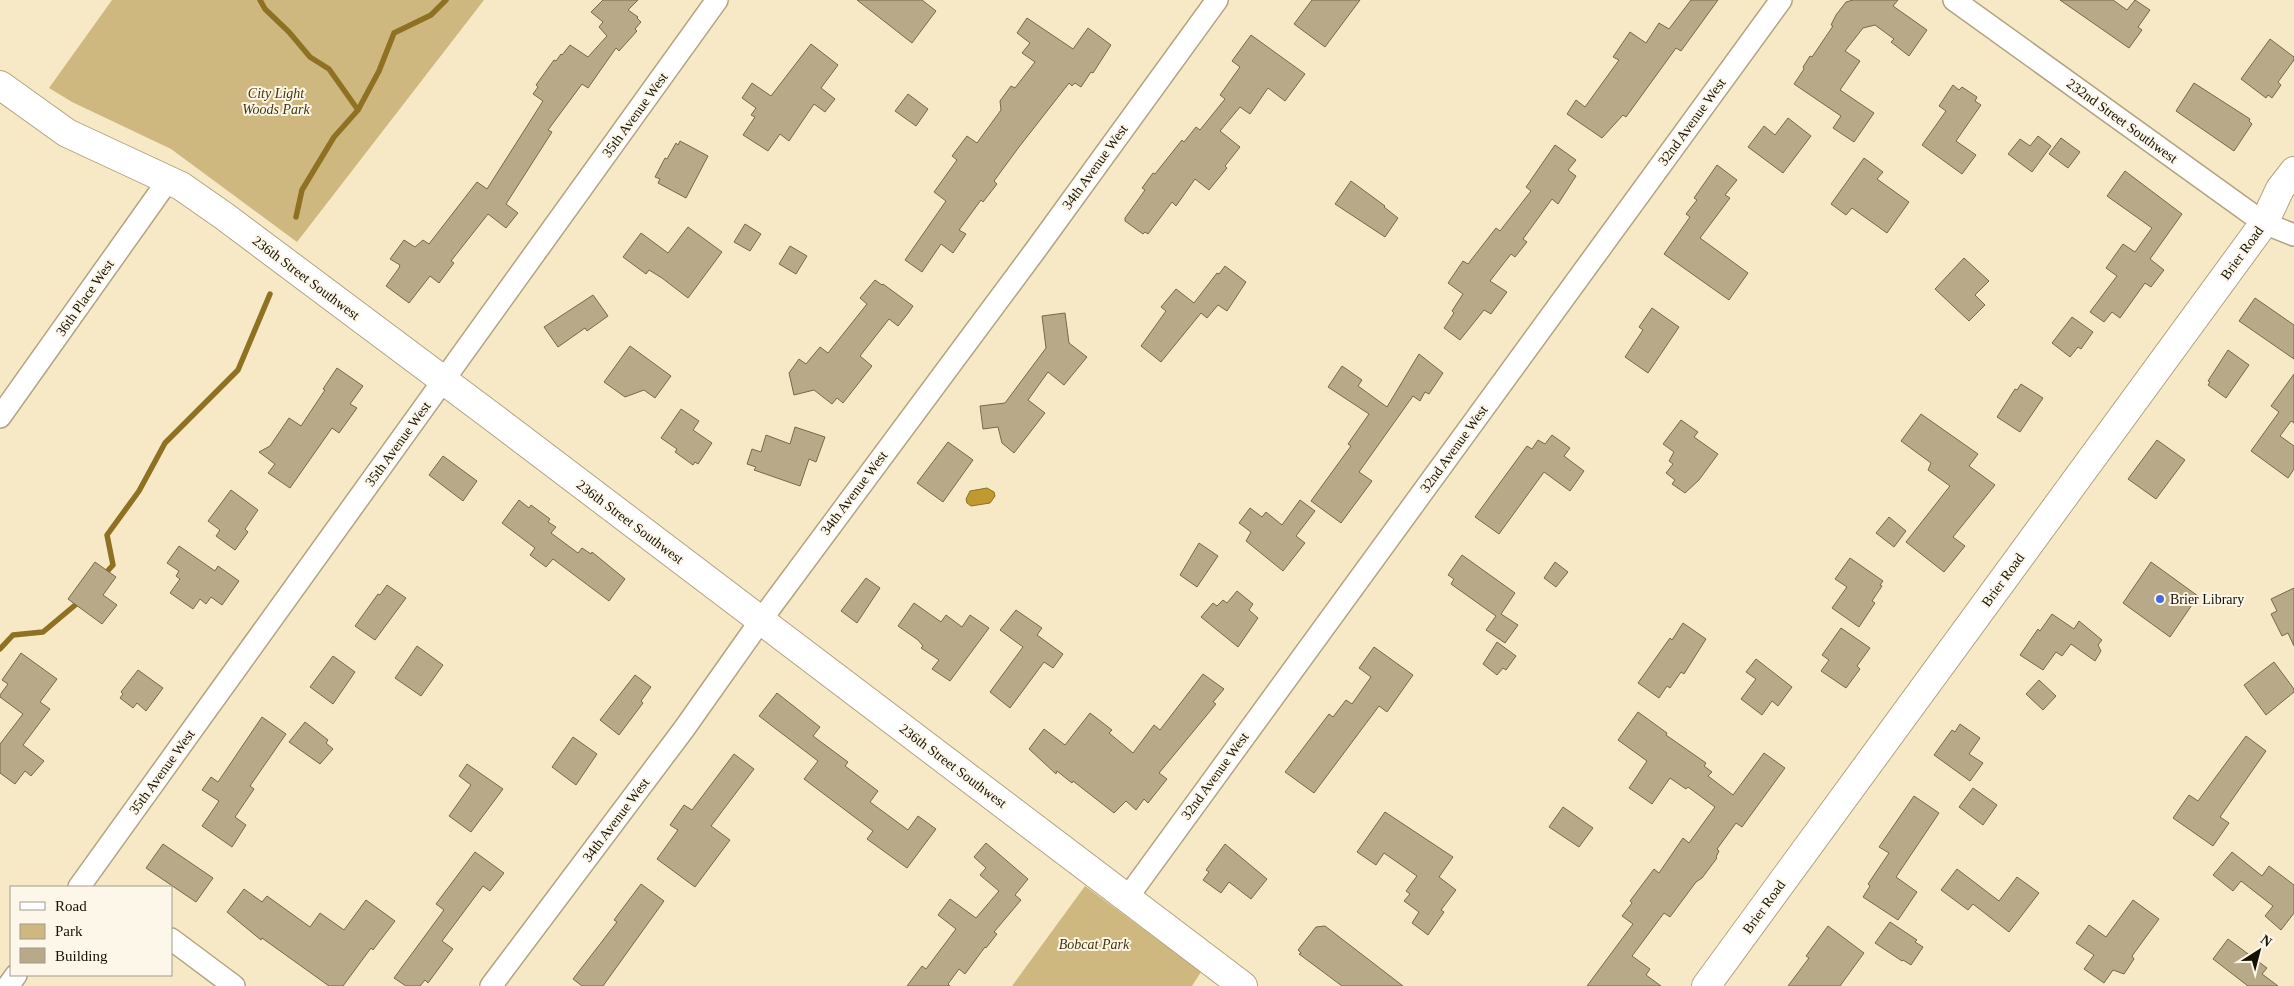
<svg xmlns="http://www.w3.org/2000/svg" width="2294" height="986" font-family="Georgia,serif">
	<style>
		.green { fill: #cfb880 }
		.water { fill: #c19a2f; stroke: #8e7122 }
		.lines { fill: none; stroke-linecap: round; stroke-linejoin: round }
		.stream { stroke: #8e7122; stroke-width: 5.5 }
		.building { fill: #b8aa88; stroke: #766949 }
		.street-casing { stroke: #b2a382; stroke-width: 24 }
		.secondary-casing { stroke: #b2a382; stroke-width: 30 }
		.street { stroke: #fff; stroke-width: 21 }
		.secondary { stroke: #fff; stroke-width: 28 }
		.poi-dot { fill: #4769dd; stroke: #fdf7e9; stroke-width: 2 }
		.labels { text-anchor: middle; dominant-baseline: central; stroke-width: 4; stroke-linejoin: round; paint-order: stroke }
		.park-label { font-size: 14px; font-style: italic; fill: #453508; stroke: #fdf7e9 }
		.street-label { font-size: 14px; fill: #161105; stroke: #fdf7e9 }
		.poi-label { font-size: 14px; fill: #161105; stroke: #fdf7e9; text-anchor: start }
	</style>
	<rect width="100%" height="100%" fill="#f8e9c6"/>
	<!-- green -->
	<path class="green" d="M112,0H484L297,242L171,149L72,102L49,88Z
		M1085,886L1201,972L1192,986H1012Z"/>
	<!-- water -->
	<path class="water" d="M987,488L994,492L995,496L990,503L971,506L967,503L966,499L970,491Z"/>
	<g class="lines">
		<!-- stream -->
		<path class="stream" d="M260,0L265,9L289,32L310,57L329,69L358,110
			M296,217L302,190L334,137L358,110L379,71L394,33L431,15L446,0
			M103,576L113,565L107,535L139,491L165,443L238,370L270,294
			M0,649L13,635L43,632L80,601"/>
	</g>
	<!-- building -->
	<path class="building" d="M603,0H638L628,10L638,17L637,18L641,22L635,29L637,31L619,51L616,48L588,88L582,84L548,130L552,132L506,204L518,213L506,228L488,214L451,261L454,263L439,283L430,276L409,303L386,286L399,268L400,265L390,259L404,240L415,247L423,240L429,244L477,182L487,189L543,101L533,94L538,87L536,85L554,60L556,61L561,54L562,55L570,45L588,57L607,36L599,27L603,22L591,12Z
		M857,0H922L936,11L912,43Z
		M1312,0H1360L1325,47L1294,24Z
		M1691,0H1718L1681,51L1676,48L1626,117L1623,115L1602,138L1567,114L1576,100L1585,107L1619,60L1613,57L1630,32L1646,43L1659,23L1669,29Z
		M1853,0H1898L1893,6L1927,30L1909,56L1891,42L1894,39L1875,25L1863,28L1845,51L1860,61L1840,90L1874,113L1854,142L1833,128L1841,116L1794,84L1804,69L1803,67L1810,56L1812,57L1833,26L1831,25L1836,15L1846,2Z
		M2060,0H2113L2127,10L2135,0L2150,10L2138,27L2142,30L2129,48Z
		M1027,18L1073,49L1088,28L1111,45L1093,73L1091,72L1081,87L1075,83L1072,86L1069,83L1019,147L994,181L997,184L983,202L981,200L959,230L966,234L953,253L941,244L922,272L905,260L946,201L934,192L957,160L952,156L967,136L977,143L1001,110L1000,101L1011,86L1015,88L1035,62L1022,53L1030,43L1017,33Z
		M1251,35L1305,74L1285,101L1268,88L1250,114L1240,107L1220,131L1240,147L1225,166L1227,168L1209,190L1195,179L1176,206L1172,202L1148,234L1145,232L1143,234L1125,221V218L1145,190L1142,188L1153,173L1155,174L1182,140L1184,142L1196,127L1200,130L1225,99L1220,95L1240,67L1232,61Z
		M2270,39L2294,57V60L2278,82L2281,85L2272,98L2268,95L2266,98L2241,79Z
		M811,44L838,65L821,88L835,99L825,112L814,104L789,141L780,134L768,151L743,135L755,117L751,115L756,108L742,98L752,83L771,96Z
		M2194,83L2250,119L2249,121L2252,124L2234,151L2176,111Z
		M1953,85L1959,90L1962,87L1977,97L1975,101L1981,105L1956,141L1976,155L1962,174L1922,145L1946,111L1939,106Z
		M908,94L928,109L916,126L895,111Z
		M1788,118L1811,136L1783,173L1748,147L1764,126L1775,135Z
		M2038,136L2051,146L2032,172L2008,154L2020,139L2030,146Z
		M2061,138L2080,152L2068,168L2049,154Z
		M680,141L708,156L686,198L658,183L660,179L655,177L665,158L667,159L676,143L678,145Z
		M1555,145L1576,160L1568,170L1576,176L1558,204L1552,199L1523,239L1527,242L1515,257L1511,254L1490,281L1507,292L1491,314L1484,310L1460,340L1444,328L1454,313L1452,311L1463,294L1448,283L1463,261L1468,264L1496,228L1500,231L1531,191L1526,187Z
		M1864,158L1883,172L1877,179L1909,202L1887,233L1852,208L1846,215L1831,204Z
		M1717,165L1737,180L1725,195L1730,198L1700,238L1748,273L1729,300L1664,254L1690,217L1686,214L1697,200L1694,198Z
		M2125,171L2182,214L2150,259L2164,270L2151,287L2145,283L2120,318L2112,312L2104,322L2090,312L2117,276L2106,268L2123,244L2135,252L2152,228L2107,196Z
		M1351,181L1385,206L1384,207L1398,218L1385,237L1335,204Z
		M745,224L761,234L750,251L734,242Z
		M688,227L722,252L688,298L662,278L649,270L646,274L623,257L641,233L668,253Z
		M790,246L807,256L796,274L779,264Z
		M1964,258L1989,281L1975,295L1985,305L1969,321L1935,289Z
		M1225,266L1246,282L1227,311L1218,305L1207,318L1201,313L1161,362L1141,346L1166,311L1161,307L1176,289L1194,303L1217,273L1219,274Z
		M875,280L882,285L883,284L913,306L909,312L898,326L889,319L860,356L872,366L843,403L837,398L832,404L814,390L794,395L789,373L799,359L806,364L820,347L828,353L867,304L860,298Z
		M593,295L608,316L587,331L585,328L558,347L544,327Z
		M2255,298L2294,325V359L2239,321Z
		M1652,308L1679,327L1648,373L1625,357L1643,330L1639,327Z
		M1065,313L1069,343L1087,357L1064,385L1048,372L1028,400L1045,413L1014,453L1002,443L998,427L983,429L980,406L1005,403L1046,348L1042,316Z
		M2072,317L2093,332L2081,349L2078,347L2070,357L2052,343Z
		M630,346L671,376L655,398L644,390L625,397L604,382Z
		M2228,350L2249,365L2226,398L2208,385L2210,382L2208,381Z
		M1419,354L1443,373L1429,394L1425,392L1420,401L1413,396L1359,472L1372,481L1341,523L1311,501L1351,446L1348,444L1369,414L1328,387L1342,366L1362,380L1358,386L1387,407Z
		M337,368L363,386L350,404L357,408L339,433L332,428L290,488L268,473L275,464L259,452L270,446L289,418L301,426L325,390L323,389Z
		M2294,374V423L2291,421L2280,436L2294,446V469L2288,478L2251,451L2279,412L2271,406Z
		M2021,384L2043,398L2020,432L1997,417L2015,389L2017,390Z
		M681,409L699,421L693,430L712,443L698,464L695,462L693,465L675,452L677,449L661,438Z
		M1921,414L1978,454L1969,466L1995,485L1953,537L1965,546L1944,572L1906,542L1950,486L1928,470L1931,463L1901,441Z
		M1681,420L1698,432L1694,437L1718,454L1699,480L1685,493L1672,484L1675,480L1666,473L1673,464L1669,461L1674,452L1663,444Z
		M795,427L825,437L816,462L809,459L800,486L754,470L756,467L747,464L752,449L761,452L766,435L790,444Z
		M1552,435L1570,448L1564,456L1584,471L1570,491L1544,472L1499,534L1475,517L1527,446L1532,449L1538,440L1545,444Z
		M2157,440L2185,460L2156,499L2128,479Z
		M948,442L973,460L943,502L917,483Z
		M443,456L477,481L463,501L429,475Z
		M231,490L258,510L245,529L248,532L235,550L216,536L220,530L208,521Z
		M519,500L529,508L531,505L550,519L548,522L556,527L551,533L578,553L582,548L591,554L592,552L625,579L609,601L553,559L546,567L530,555L535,548L502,523Z
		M1300,500L1315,511L1296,536L1305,543L1283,571L1246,541L1251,532L1239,523L1250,508L1262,517L1266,512L1282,525Z
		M1889,517L1906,531L1894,547L1876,533Z
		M1199,543L1218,556L1197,587L1180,575Z
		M179,546L215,571L218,566L239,581L222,605L211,597L206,604L200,599L193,609L170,593L180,579L176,576L179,571L167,563Z
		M1462,555L1515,593L1501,614L1518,625L1505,643L1486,630L1496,616L1451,584L1454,579L1448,575Z
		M1850,558L1883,581L1880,585L1882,586L1872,601L1875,603L1859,627L1832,608L1847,587L1835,579Z
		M95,562L116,577L103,595L117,605L102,624L68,599Z
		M1555,562L1568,572L1556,587L1544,578Z
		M2151,562L2198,596L2170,637L2123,603Z
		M866,578L880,588L857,623L841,611Z
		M387,585L406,598L375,640L355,626L378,594L380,595Z
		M2294,588V646L2288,633L2282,636L2271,614L2277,611L2271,599Z
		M1237,591L1253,604L1249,610L1258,618L1238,647L1201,617L1213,603L1217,606L1223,600L1227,603Z
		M914,603L941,622L946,615L962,627L970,615L989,628L950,681L932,669L939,660L921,648L923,646L918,640L898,626Z
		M1016,610L1042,628L1037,635L1063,654L1053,668L1044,662L1010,708L990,692L1023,647L1000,630Z
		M2052,614L2074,629L2079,621L2102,640L2098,645L2101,651L2095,661L2071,644L2062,656L2056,652L2043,670L2020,655L2038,629L2040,631Z
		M1683,623L1706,639L1684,674L1681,672L1670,688L1667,686L1659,698L1638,683L1670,638L1672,640Z
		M1841,628L1870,648L1857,666L1860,669L1846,688L1821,671L1829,660L1822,655Z
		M1497,642L1516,656L1506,670L1503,668L1497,675L1483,664Z
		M417,646L443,665L421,696L395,678Z
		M1374,647L1413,675L1387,712L1379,706L1314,793L1285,772L1329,714L1333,717L1346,700L1352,704L1371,677L1359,668Z
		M21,653L57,679L40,702L50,709L23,745L44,761L31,776L25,771L15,784L0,773V744L23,714L0,697V695L8,684L2,680Z
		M333,656L355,672L333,704L310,687Z
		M1756,659L1792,687L1778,706L1772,701L1762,715L1741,699L1756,679L1746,672Z
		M2274,662L2294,689V692L2266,715L2244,685Z
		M138,670L163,688L146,711L137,703L133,708L120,698L123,694L121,692Z
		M1203,674L1224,689L1213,702L1216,704L1159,773L1167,779L1148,803L1144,799L1136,810L1126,801L1114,813L1073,781L1072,783L1057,771L1056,774L1029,749L1044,729L1065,745L1090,713L1112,730L1109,733L1133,753L1154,725L1160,730Z
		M635,675L651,687L641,701L643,703L619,735L600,720Z
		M2039,680L2056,696L2043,710L2026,694Z
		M777,693L820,727L813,736L848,762L845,766L878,791L870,802L908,830L918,816L936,829L907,868L867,839L873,831L804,779L818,761L759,716Z
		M1638,712L1667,733L1666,735L1706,763L1704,766L1712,772L1708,776L1733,795L1764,753L1785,768L1742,827L1736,823L1717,849L1719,851L1716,857L1717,858L1702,878L1696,882L1670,917L1664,913L1632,956L1650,969L1646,975L1661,986H1587L1633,924L1622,916L1632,903L1630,901L1654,869L1659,873L1683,838L1689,843L1715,807L1688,787L1686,789L1670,778L1652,804L1629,788L1647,761L1618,740Z
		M262,717L286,734L250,786L254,789L235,817L246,825L232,847L202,826L219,801L202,790L211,777L218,782Z
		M305,722L328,740L326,743L333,749L320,764L289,742Z
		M1960,724L1980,738L1969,754L1983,763L1970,781L1934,755L1952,730L1955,732Z
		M2246,736L2266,751L2220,817L2229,823L2213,846L2173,818L2189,795L2198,801Z
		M573,737L597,754L576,785L552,767Z
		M734,754L754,769L711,826L730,840L695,887L657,859L678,830L670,825L684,805L692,810Z
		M467,764L503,789L471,832L449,816L471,785L459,776Z
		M1973,788L1997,805L1983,825L1959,807Z
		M1914,796L1939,813L1896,877L1917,892L1898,920L1863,897L1870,886L1868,884L1889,853L1879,847Z
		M1563,807L1593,828L1579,847L1549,827Z
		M1385,812L1453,857L1439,877L1456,890L1441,910L1444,912L1428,935L1412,923L1419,912L1404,901L1410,894L1406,891L1417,876L1384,853L1376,865L1357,852Z
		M986,843L1028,879L1015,895L1021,900L994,932L997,934L986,948L985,947L965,974L959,969L948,984L950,986H907L922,966L926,969L956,929L938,915L950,899L976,918L999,891L980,875L986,868L974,857Z
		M163,844L213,878L196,902L146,868Z
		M1225,844L1267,879L1251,899L1229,882L1221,893L1203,880L1209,872L1206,870Z
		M475,852L504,873L490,891L483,886L442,941L453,949L428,983L425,980L420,986H406L394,978L444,910L436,904Z
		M2232,852L2262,876L2269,866L2294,885V913L2281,930L2265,916L2273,906L2241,881L2233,891L2213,875Z
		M1957,869L1999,901L2017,877L2039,893L2009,932L1973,904L1968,910L1941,890Z
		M641,884L664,901L603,986H582L573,979L617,922L614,920Z
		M244,889L262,902L267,896L310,927L320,913L344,930L366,900L395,921L373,950L371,948L343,986H329L262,938L261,940L227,912Z
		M2133,900L2159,919L2132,956L2134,959L2124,974L2113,970L2104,983L2084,969L2094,955L2076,943L2089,925L2106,937Z
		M1890,922L1917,940L1915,942L1923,947L1911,965L1903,960L1902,961L1875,943Z
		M1325,926L1403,986H1342L1299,954L1301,953L1298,950L1316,927Z
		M1828,926L1864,953L1840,986H1788L1809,958L1806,956Z
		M2228,939L2267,968L2262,974L2278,986H2248L2213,959Z"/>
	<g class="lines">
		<!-- street casing -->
		<g class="street-casing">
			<path id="street" d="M1954,0L2264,223L2294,235
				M0,417L169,179
				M79,887L717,0
				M1127,898L1781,0
				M171,939L234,986
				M8,986L16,975
				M491,986L684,729L761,620L1037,248L1217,0"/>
		</g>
		<!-- secondary casing -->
		<g class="secondary-casing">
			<path id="secondary" d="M0,85L67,133L181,186L224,216L490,415L1243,986
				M1706,986L2264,223L2280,189L2294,171"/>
		</g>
		<!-- street -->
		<use href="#street" class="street"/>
		<!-- secondary -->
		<use href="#secondary" class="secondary"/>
	</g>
	<!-- markers -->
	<circle class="poi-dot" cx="2160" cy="599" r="5"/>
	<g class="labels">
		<!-- park labels -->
		<g class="park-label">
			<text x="276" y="93">City Light<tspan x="276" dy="16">Woods Park</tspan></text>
			<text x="1094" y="944">Bobcat Park</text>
		</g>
		<!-- street labels -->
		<g class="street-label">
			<text transform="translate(635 115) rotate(-54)">35th Avenue West</text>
			<text transform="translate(2122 121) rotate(36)">232nd Street Southwest</text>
			<text transform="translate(1692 122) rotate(-54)">32nd Avenue West</text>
			<text transform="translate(1095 167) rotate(-54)">34th Avenue West</text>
			<text transform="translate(2242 253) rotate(-54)">Brier Road</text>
			<text transform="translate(306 278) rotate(37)">236th Street Southwest</text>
			<text transform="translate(85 298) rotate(-55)">36th Place West</text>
			<text transform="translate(398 444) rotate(-54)">35th Avenue West</text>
			<text transform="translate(1454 449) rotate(-54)">32nd Avenue West</text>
			<text transform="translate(854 493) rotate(-53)">34th Avenue West</text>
			<text transform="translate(630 522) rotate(37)">236th Street Southwest</text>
			<text transform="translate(2003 580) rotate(-54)">Brier Road</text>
			<text transform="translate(953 766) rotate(37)">236th Street Southwest</text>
			<text transform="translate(162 772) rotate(-54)">35th Avenue West</text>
			<text transform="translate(1215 776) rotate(-54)">32nd Avenue West</text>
			<text transform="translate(616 820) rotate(-53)">34th Avenue West</text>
			<text transform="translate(1764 907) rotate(-54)">Brier Road</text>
		</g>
		<!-- poi labels -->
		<g class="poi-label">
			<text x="2170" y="599">Brier Library</text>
		</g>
	</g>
	<!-- legend -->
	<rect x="10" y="886" width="162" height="90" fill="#fdf7e9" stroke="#a19b8e"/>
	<rect x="20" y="902" width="25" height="8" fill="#ffffff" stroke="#a19b8e"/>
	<text x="55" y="911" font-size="15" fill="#161105">Road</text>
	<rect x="20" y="924" width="25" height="15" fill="#cfb880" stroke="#a19b8e"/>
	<text x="55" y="936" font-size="15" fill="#161105">Park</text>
	<rect x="20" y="948" width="25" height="15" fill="#b8aa88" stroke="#a19b8e"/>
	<text x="55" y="961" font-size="15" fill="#161105">Building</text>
	<!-- north arrow -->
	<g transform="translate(2259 951) rotate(36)" stroke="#fdf7e9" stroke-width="4" paint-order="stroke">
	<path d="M0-4L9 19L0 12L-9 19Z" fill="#161105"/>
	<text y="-8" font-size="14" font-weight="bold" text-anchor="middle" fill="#161105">N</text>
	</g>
</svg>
